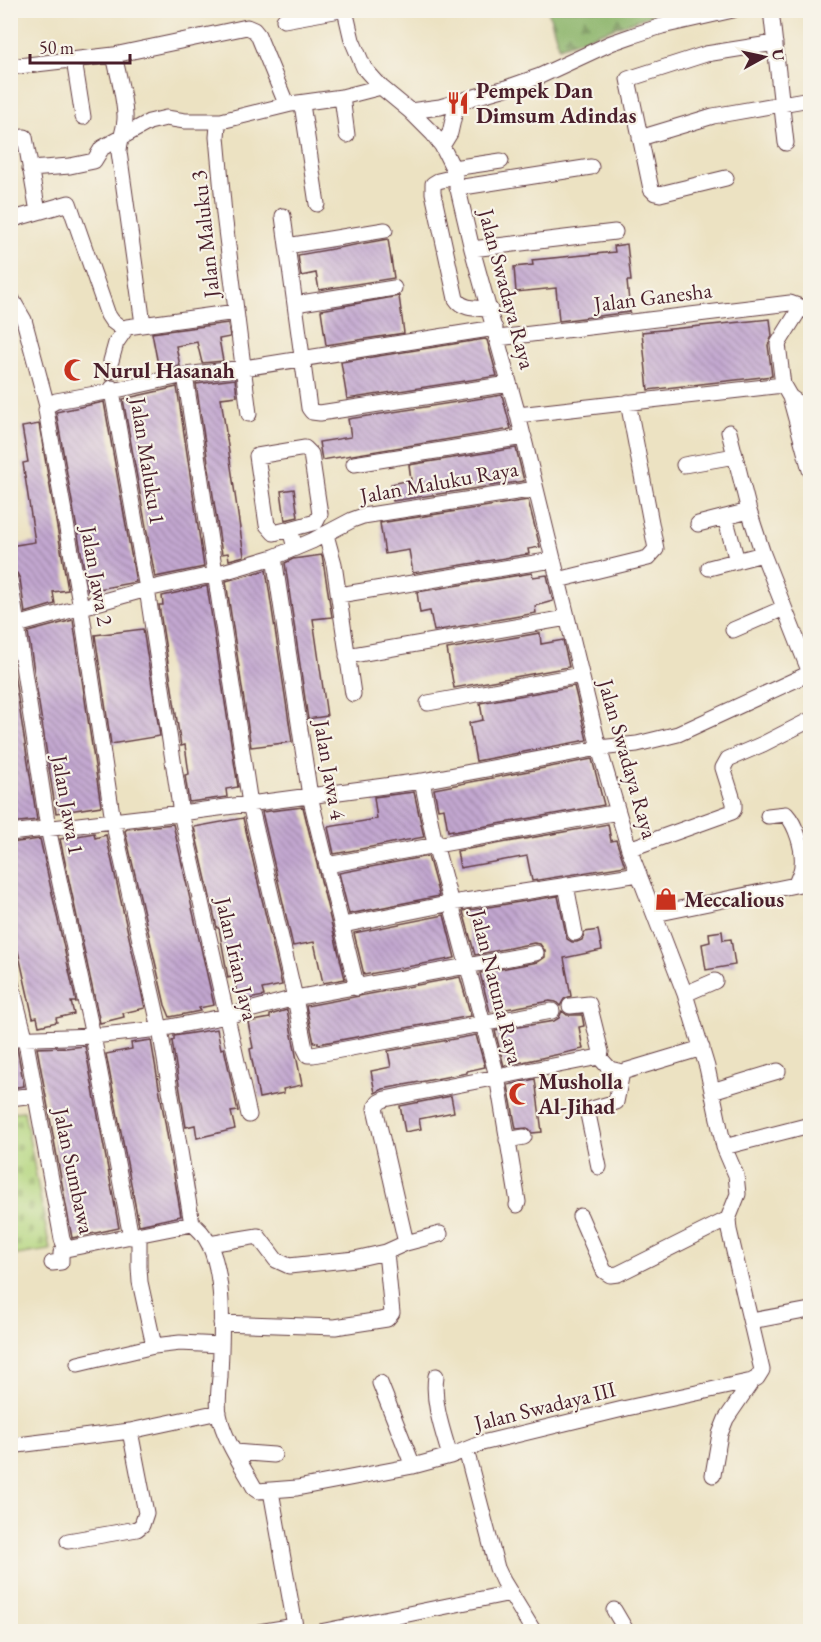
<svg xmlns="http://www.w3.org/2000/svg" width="821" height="1642" font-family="'EB Garamond',serif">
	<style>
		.forest { fill: url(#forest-firs); stroke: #6c6a4c; stroke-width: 1.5 }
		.cemetery { fill: url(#cemetery-stones); stroke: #7e7a54; stroke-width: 1.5 }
		.building { fill: url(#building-back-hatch) }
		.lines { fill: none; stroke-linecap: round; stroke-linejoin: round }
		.minor-tunnel { stroke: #ccbba4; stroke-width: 15; stroke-dasharray: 15 8; stroke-linecap: butt }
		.minor-casing { stroke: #623c42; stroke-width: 17 }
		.minor { stroke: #fff; stroke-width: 15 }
		.labels { text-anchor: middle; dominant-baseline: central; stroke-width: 4.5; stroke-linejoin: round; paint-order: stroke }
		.poi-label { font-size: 22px; font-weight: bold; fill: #4a1f2b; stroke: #f7f3e8; text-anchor: start }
		.street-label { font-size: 22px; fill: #4a1f2b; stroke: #f7f3e8 }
	</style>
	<defs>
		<pattern id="forest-firs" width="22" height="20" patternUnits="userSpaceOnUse" patternTransform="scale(1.5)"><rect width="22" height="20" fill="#8eb66d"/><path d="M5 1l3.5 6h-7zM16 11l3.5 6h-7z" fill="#76935a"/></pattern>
		<pattern id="cemetery-stones" width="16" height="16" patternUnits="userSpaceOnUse" patternTransform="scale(1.5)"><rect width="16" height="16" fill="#b3d57e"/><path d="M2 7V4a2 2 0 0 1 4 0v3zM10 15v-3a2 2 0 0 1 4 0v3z" fill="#9bb66d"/></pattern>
		<pattern id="building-back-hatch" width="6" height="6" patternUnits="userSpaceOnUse" patternTransform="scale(1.5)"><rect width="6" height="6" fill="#c2a7d0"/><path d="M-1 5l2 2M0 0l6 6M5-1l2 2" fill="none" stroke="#a087a9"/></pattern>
	</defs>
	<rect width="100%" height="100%" fill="#f7f3e8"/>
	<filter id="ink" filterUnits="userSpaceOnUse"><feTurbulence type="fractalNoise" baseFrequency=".0167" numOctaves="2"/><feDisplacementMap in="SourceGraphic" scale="12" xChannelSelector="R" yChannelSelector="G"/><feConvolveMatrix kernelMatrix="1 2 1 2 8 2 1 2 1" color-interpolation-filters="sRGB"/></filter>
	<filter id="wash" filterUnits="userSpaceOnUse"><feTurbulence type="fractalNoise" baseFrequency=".008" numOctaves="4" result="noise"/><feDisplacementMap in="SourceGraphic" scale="24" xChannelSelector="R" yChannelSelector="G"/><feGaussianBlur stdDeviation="1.35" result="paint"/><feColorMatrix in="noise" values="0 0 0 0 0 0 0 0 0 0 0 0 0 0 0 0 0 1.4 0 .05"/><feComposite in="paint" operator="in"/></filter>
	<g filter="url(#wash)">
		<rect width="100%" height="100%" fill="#ece2c2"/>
		<!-- forest -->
		<path class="forest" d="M548,10H663V11L559,47Z"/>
		<!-- cemetery -->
		<path class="cemetery" d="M24,1111L50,1250L11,1256V1112Z"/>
		<g id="blocks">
			<!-- building -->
			<path class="building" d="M388,239L394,278L319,290L316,273L301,276L298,255Z
				M627,244L631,281H627L630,312L559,321L556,288L516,292L514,267L533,265L532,260L615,252L614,246Z
				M399,296L404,333L326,345L321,310Z
				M770,319L772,336L768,345L772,376L648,390L642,332Z
				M228,323L230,337L219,339L223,361L202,363L197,342L176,346L180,366L159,370L152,333Z
				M485,339L487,340L497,376L347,399L341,362Z
				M118,367L120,377L106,380V369L113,371Z
				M235,379L237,396L221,398L244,556L229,560L228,553L222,554L196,384Z
				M177,387L204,567L155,577L123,399Z
				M502,395L511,429L322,460L319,442L351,437L348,419Z
				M104,402L136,582L88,591L56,412Z
				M39,424L68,590L53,592L55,604L25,613L20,579L17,573L12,571L10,546L35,542L23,463L28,462L22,427Z
				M516,448L524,481L393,501L391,484L411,480L409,465Z
				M294,489L298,517L285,520L281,491Z
				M528,500L540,547L528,549L529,554L413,573L409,550L385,554L380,523Z
				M322,555L332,617L313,619L327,716L308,719L285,563L293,559Z
				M266,570L292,742L251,747L226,581Z
				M532,573L533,577L547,575L553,601L535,606L536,613L434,631L430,611L420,613L417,592Z
				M207,586L238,787L226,789L227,797L189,802L185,775L189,774L185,745L181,746L159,605H163L162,596Z
				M73,620L101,806L56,813L28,632Z
				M143,629L160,736L111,744L95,635Z
				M540,633L541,644L563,640L569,667L454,688L447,649Z
				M10,648L37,820L10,823Z
				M574,686L587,740L476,761L469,723L483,720L480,703Z
				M592,759L604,805L453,832V830L448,831L444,808L438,809L434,789Z
				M414,792L424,837L334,854L328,827L377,819L374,797Z
				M303,807L345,979L323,983L314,942L293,946L262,812Z
				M243,818L282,985L262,989L264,996L243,1000L242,993L237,994L234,976L228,978L219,928H217L194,827Z
				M173,824L214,1005L199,1008L200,1011L170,1017L165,1005L125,831L127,829Z
				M608,824L611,841L616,840L625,866L532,881L527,856L460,868L457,851Z
				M94,833L95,838L106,835L145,1008L123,1013L124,1017L100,1023L60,839Z
				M40,839L76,1002H71L74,1014L56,1018L57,1022L39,1026L37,1017L33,1018L18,951L13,952L10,941V935H13L10,922V843Z
				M428,856L439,896L349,914L339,873Z
				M558,896L567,939L572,942H577L582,940L585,932L598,930L602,950L564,958L571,996L564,999L560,1006L556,1002L550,1001L490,1012L480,973L538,962L545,957V951L540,944L534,943L475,955L463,911Z
				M444,915L455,958L364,975L354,933Z
				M722,931L723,940L731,939L735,965L706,970L702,944L710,942L709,933Z
				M460,977L471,1016L318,1044V1042L314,1043L306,1006Z
				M287,1010L302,1085L283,1089L284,1093L259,1098L250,1049L253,1048L248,1022L270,1018V1015Z
				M562,1011L567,1015H582L584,1026L579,1027L583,1049L504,1066L495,1031L554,1021L559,1018Z
				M217,1029L221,1049L224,1048L238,1111L231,1112L235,1129L197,1138L195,1125L186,1127L172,1041L174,1040V1036Z
				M476,1035L485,1067L467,1071V1073L383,1089L375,1093L371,1071L391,1067L388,1051Z
				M151,1040L181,1216L139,1225L106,1054L132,1049L131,1043Z
				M85,1046L119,1228L72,1238L37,1048L64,1047L65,1048Z
				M17,1048L24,1086L10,1088V1049Z
				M535,1079L542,1132L532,1133L527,1128L516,1129L508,1085Z
				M451,1096L454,1112L419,1119L421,1129L405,1132L400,1106Z"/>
		</g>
	</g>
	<g filter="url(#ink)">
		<use href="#blocks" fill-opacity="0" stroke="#623c42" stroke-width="1.5"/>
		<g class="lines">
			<!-- minor-tunnel -->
			<path class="minor-tunnel" d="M111,361L112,388"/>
			<!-- minor casing -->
			<g class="minor-casing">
				<path id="minor" d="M771,10L786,143
					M284,20L340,10
					M114,55C118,74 124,95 125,115C126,129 119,139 119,152L143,324
					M74,60L83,117
					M10,67L114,55L247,27L254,30L258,35L285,101L291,104
					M342,97L347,135
					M302,104L317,204
					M410,111L440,107L506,88L540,76L611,43L634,35L662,26L733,10
					M10,138L25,137L38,212
					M640,138L713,116L810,99
					M442,146L450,133L457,102
					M453,168L501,161
					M30,169L70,166L94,161L102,148L149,122L166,118L185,121H221
					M455,177L438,181L433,184V193L456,299C463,310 478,308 490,309
					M726,178L660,194L655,193L651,189L628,79L706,54L775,43
					M457,188L591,167
					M283,216L309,408L312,412L320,413L509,384
					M10,220L69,203L108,315L112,321L124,330
					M287,246L385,230
					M472,249L615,232
					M10,274V287
					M10,296L24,320L47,406
					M295,304L394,288
					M498,338L790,303L801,307L810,312
					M111,361L116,343L127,327L236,312
					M185,375L250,804L295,998L305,1049L308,1055H313L552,1011
					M783,385L790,397L810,470
					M783,385L778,344L801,307
					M112,388V391L56,401L47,406L46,410L81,608L113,821L160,1029L192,1224
					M790,397L810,411
					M249,414L224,214L217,137L218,125L221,121L291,104L342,97L381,87
					M518,415L783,385
					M729,432L749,511L763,554L810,673
					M354,464L524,437
					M684,465L735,456
					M725,517L737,561
					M698,524L749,511
					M290,529L316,522L320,514L311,454L305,448L257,456L267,525L274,533L290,529L295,548
					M326,535L334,564L353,694
					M274,557L310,796L357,988
					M709,568L763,554
					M10,580L48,828L93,1036L131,1237
					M558,580L648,558L656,549L628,402
					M339,595L553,560
					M10,627L147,589L216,574L274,557L312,541L352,520L363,516L536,489
					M733,630L784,608
					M347,656L567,618
					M428,703L581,675
					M422,781L435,844L497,1076L518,1202L517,1205
					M768,816L786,814C796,825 804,849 802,865C802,871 798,878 796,884
					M10,833L181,813L422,781L599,748L637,744L678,734L810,673
					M629,849L732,812L734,809V803L723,768L728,759L763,744L810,720
					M327,865L618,812
					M566,885L575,933
					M655,914L810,882
					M343,925L452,903L639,874
					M10,979L25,1037L62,1239L66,1249L192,1224
					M685,994L715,981
					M570,1006L589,1004L601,1052L599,1057
					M10,1039L93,1036L160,1029L227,1016L295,998L536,953
					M599,1057L610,1069L622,1072L702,1048
					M712,1091L778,1071
					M10,1098L35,1095
					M249,1115L181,813L147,589L112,391L185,375L244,368L495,328
					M507,1140L524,1137
					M724,1147L810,1125
					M599,1167L588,1114L592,1109L616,1102L622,1072
					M580,1216L604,1271L610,1275L618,1274L728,1219
					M192,1224C230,1248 221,1338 220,1377C219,1389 217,1403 219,1414C224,1440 242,1465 255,1489L258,1491L297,1488L413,1466L450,1456L482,1443L627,1408L752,1381L757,1378L762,1370L729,1230L728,1219L738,1194L736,1175L724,1147L707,1067L685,994L629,849L599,748L518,415L472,249L453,168L442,146L433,134L410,111L381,87L364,68L352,40L345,10
					M139,1236V1267L140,1282L154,1346
					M406,1243L375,1108L379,1102L385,1099L599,1057
					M209,1244L258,1236L276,1260L289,1266L355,1259L386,1252L406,1243L440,1234
					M52,1263L61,1262V1253L66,1249
					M751,1321L810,1310
					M221,1323L335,1327L387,1319L392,1313L386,1252
					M78,1364L154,1346L180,1343L221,1345
					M436,1376C432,1402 443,1432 450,1456
					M380,1383L413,1466
					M10,1446L130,1431L219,1412
					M466,1450L497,1568L503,1581L534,1632
					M235,1452L274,1455
					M713,1475L720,1434L726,1419L752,1381
					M271,1491L295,1626L299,1632
					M68,1541L137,1529L142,1525L146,1513L130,1431
					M614,1610L627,1632
					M259,1632L295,1626
					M320,1632L511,1593"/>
			</g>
			<!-- minor -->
			<use href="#minor" class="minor"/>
		</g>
	</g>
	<!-- icons -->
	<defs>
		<g id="restaurant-bare" transform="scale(1.8)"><path d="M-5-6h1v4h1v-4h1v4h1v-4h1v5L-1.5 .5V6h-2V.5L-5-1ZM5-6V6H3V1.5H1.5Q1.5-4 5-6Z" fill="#c8321e" stroke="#f7f3e8" stroke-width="2.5" paint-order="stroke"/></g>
		<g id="mosque-bare" transform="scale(1.8)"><path d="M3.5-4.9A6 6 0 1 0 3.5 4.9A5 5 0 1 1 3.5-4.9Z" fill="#c8321e" stroke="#f7f3e8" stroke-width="2.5" paint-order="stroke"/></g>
		<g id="shop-bare" transform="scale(1.8)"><path d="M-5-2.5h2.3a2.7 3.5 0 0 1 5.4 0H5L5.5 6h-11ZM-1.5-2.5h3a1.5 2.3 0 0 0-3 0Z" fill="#c8321e" stroke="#f7f3e8" stroke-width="2.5" paint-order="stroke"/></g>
	</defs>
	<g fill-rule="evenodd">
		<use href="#restaurant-bare" x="458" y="103"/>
		<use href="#mosque-bare" x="75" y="370"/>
		<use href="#shop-bare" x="666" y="899"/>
		<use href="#mosque-bare" x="520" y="1094"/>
	</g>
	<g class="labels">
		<!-- poi labels -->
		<g class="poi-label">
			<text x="476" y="90">Pempek Dan<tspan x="476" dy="25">Dimsum Adindas</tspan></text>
			<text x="93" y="370">Nurul Hasanah</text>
			<text x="684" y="899">Meccalious</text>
			<text x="538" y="1081">Musholla<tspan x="538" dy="25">Al-Jihad</tspan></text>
		</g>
		<!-- street labels -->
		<g class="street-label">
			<text transform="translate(205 234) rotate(-96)">Jalan Maluku 3</text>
			<text transform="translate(507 289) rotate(75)">Jalan Swadaya Raya</text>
			<text transform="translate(653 297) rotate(-7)">Jalan Ganesha</text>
			<text transform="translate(148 461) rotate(81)">Jalan Maluku 1</text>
			<text transform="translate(439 482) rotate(-10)">Jalan Maluku Raya</text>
			<text transform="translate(97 576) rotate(80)">Jalan Jawa 2</text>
			<text transform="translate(628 759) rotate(74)">Jalan Swadaya Raya</text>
			<text transform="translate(330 770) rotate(80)">Jalan Jawa 4</text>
			<text transform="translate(68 805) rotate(80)">Jalan Jawa 1</text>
			<text transform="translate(237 959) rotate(77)">Jalan Irian Jaya</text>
			<text transform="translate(497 987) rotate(76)">Jalan Natuna Raya</text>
			<text transform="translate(74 1171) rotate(78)">Jalan Sumbawa</text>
			<text transform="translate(545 1406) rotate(-14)">Jalan Swadaya III</text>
		</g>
	</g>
	<!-- margin -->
	<rect width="821" height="1642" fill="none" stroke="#f7f3e8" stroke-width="36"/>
	<!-- north arrow -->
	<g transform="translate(764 57) rotate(82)" stroke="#f7f3e8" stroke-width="4.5" paint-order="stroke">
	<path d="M0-4.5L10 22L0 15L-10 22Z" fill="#4a1f2b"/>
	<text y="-9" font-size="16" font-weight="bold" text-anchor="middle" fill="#4a1f2b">U</text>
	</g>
	<!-- scale -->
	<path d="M30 54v9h100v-9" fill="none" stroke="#4a1f2b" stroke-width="3"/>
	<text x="39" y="54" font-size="18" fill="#4a1f2b" stroke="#f7f3e8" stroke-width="4.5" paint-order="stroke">50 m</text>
</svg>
